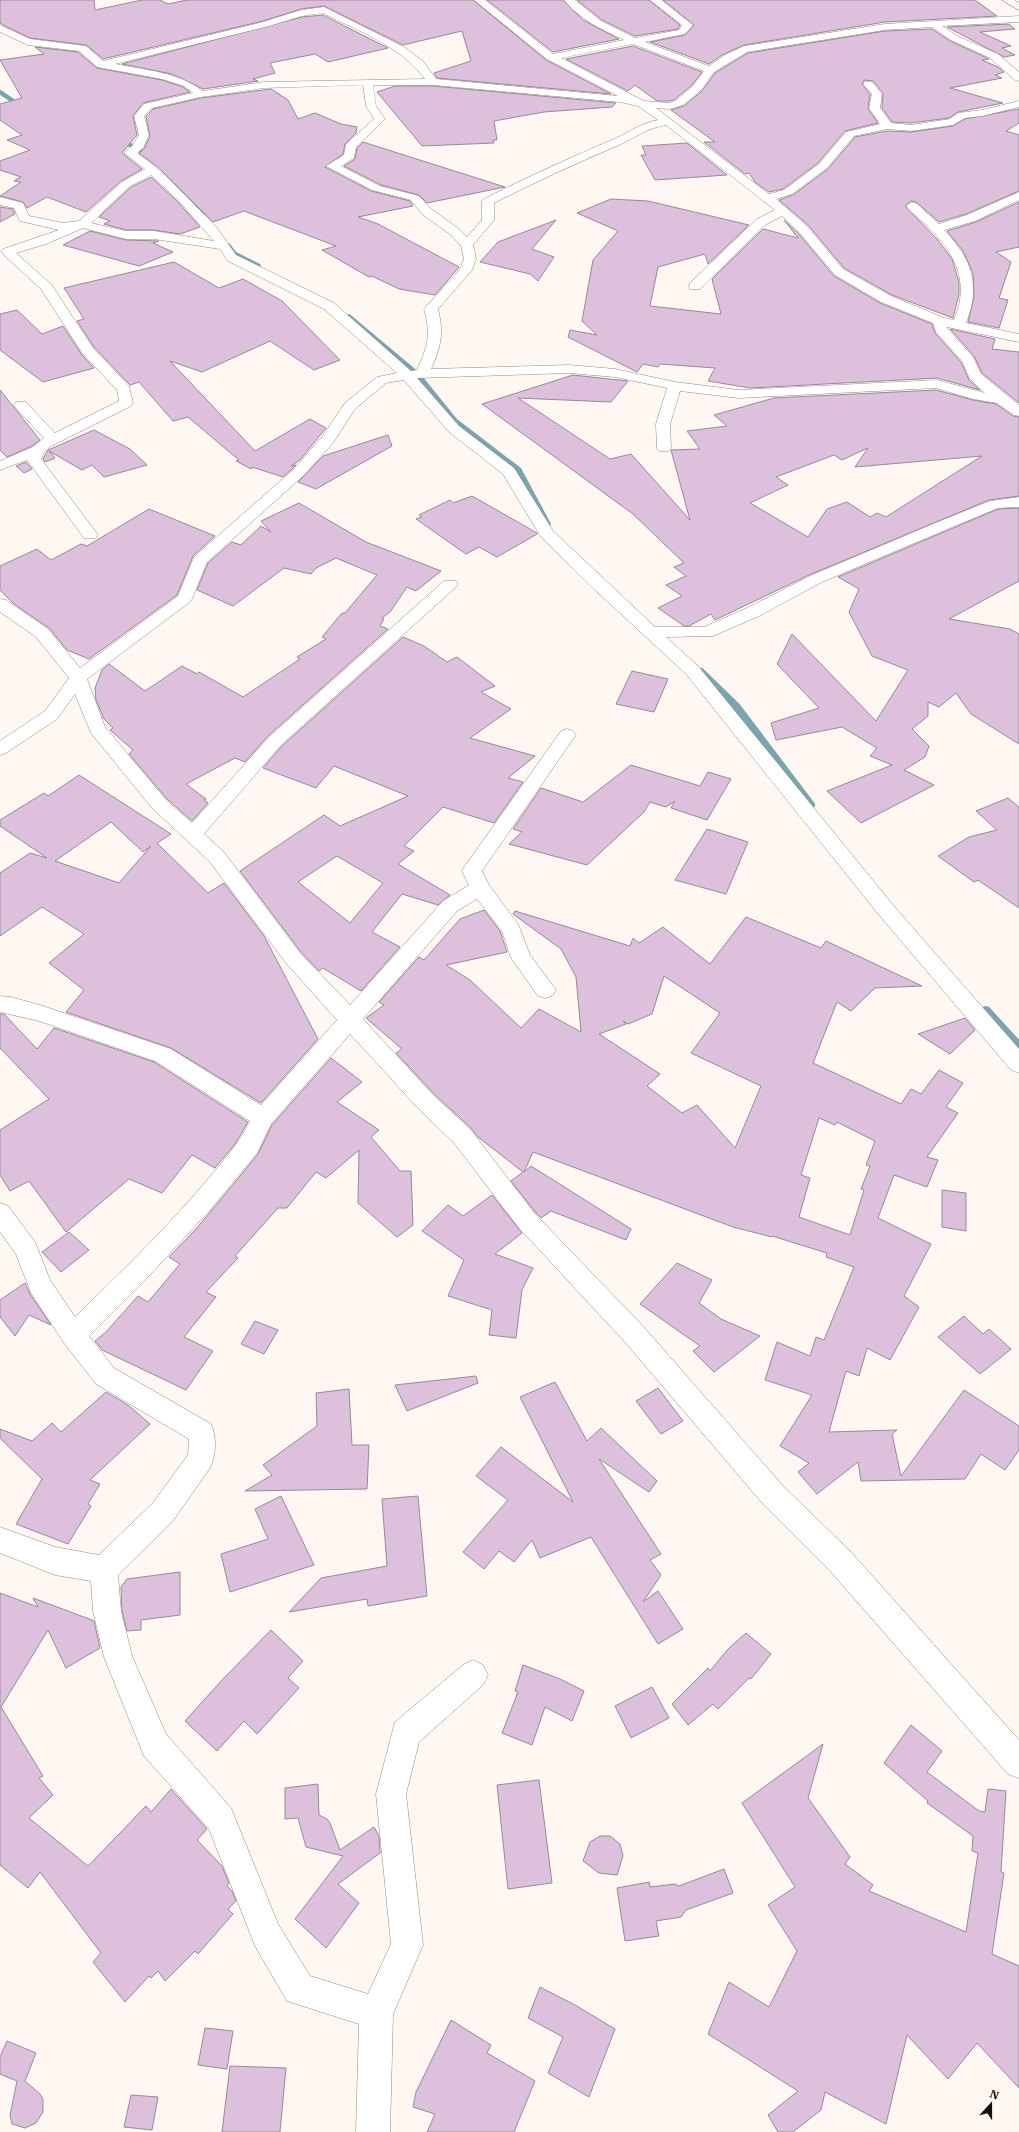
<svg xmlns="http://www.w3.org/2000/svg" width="1019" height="2132" font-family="'IBM Plex Serif',serif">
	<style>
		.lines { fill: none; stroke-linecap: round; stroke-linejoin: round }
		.stream-far3 { stroke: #7aa4af; stroke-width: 4.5 }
		.stream-far2 { stroke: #7aa4af; stroke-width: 5.5 }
		.stream-far1 { stroke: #7aa4af; stroke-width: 8 }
		.stream { stroke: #7aa4af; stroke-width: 10 }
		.building { fill: #dcc0dc; stroke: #978a97; fill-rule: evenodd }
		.minor-casing { stroke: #98887e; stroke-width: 1 }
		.minor { fill: #fff; fill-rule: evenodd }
	</style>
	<rect width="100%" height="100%" fill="#fef7f2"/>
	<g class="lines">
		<!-- stream-far3 -->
		<path class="stream-far3" d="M0,92L22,107
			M119,140L137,148L151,159
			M182,190L202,214"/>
		<!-- stream-far2 -->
		<path class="stream-far2" d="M228,246L234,254L258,266
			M349,317L417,374L455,421L519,470L548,524"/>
		<!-- stream-far1 -->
		<path class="stream-far1" d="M701,672L736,706L811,805"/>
		<!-- stream -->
		<path class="stream" d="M986,1011L1019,1047"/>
	</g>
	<!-- building -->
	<path class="building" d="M0,0H94L95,10L142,0H160L168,4L187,0H473L546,60L611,94L437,78L434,73L471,61L462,31L403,45L324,6L301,9L263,21L103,59L86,45L30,38L3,25L0,23Z
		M487,0H563L583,20L619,39L553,52Z
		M577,0H649L680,25L678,29L635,36L602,20Z
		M663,0H975L997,16L885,22L744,45L722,55L709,64L650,42L685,35L694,25Z
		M323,15L388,48L328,62L315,54L270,63L275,73L253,79L258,81L203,89L172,74L122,64L302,17Z
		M1009,24L1015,29L980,32L1011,46L1002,48L1015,55L1004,57L947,27Z
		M932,29L950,41L989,59L982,60L998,67L1004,72L995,75L1002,78L950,88L1003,103L958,112L949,118L911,123L892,122L882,108L883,93L873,81L864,80L862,84L870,94L868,109L878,123L845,131L818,163L783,189L769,192L755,182L749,173L745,174L704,142H715L671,110L684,106L702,91L715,73L748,53L885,31Z
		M633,46L702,72L692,85L674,100L669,101H657L635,85L628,91L566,59Z
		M35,47L78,52L97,68L162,80L183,87L190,92L143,103L133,116L137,135L122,153L142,169L121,181L86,212L47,197L27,208L23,202L0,196L21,182L14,181L21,177L0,170V161L30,150L7,140L22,135L0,120V104L22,98L0,60L44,54Z
		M395,86H433L616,103L612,107L544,112L494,121L497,140H493L494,143L422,146L377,92Z
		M271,89L288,100L298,119L315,113L341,124L357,127L356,133L345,144L343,154L325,167L371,191L410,201L413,206L358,217L378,224L459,267L435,295L399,289L372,276L369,277L322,250L336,246L244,211L213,222L158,167L139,153L144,149L150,136L146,116L153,109L201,98Z
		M1019,109V123L1006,131L1019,135V191L966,214L939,222L916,202L911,201L905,206L937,239L952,259L959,282V294L953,318L892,295L844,268L808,225L779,200L793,195L828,169L855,137L887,131L911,132L953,126L965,119Z
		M363,142L505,187L427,203L419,195L381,185L344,166L355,159L357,148Z
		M687,143L727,175L655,180L641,155H646L642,146Z
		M151,177L177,201L200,227L180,234L154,230H126L104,224L110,221L99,217L131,187Z
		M611,199L648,201L749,225L708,264L705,254L658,267L650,306L721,314L712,279L763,229L798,238L784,220L798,233L834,276L880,303L932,324L935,333L961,362L969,380L980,390L937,378L750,388L708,381L715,368L660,364L658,367L643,364L637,372L568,337L570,330L597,335L582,321L593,260L618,231L577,213Z
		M1019,202V247L996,252L1011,262L999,298L1008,300L999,328L968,322L974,297L973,273L963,251L947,231L976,222Z
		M0,207L13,209L15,214L0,222Z
		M556,220L532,249L554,257L538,281L530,274L480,262L498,242Z
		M90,231L126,240L159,241L153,243L173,252L139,266L63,245Z
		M174,262L219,288L243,279L282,301L340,360L314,370L270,341L202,372L170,361L255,451L310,419L326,428L300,460L291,466L296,465L292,469L283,477L252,467L251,469L236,461L239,460L188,417L173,421L139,382L130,385L94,347L77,321L84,319L64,288Z
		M17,310L42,334L63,326L82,355L94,368L43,382L0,350V314Z
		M950,329L995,339L992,349L1019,352V403L982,373L974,356Z
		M573,375L628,381L611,402L518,398L610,459L631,454L690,520L671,450L700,449L687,431L727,426L714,415L774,398L936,390L973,400L996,404L1013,416L1019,417V496L989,500L809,575L715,620L711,614L689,626H684L658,608L682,596L666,585L686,576L674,567L684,563L633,514L482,404ZM868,448L855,467L982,456L886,517L877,513L870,517L847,502L827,509L808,537L750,503L788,485L776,477L834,455L842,460Z
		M0,390L40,440L32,446L7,457L0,450Z
		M94,430L130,449L147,465L104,477L92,465L82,470L49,451L55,458L45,462L43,459L48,450Z
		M388,435L392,446L316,489L298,482L323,456Z
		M26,462L32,469L24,473L16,466Z
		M472,496L537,533V534L497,557L479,547L466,554L416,519L422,517L419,515L450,500L453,503Z
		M299,503L366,542L441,571L416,591L407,587L390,612L382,618L384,619L380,626L388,629L268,736L245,762L235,758L186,784L206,799L204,800L208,803L192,821L167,799L129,754L133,750L110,730L113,728L104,719L96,700L95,688L102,670L109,664L145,691L182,666L197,674L199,672L243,697L300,659L297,657L326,639L322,637L342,613H345L377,575L336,558L316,568L311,574L284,568L233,606L197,590L208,563L232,542L241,545L261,526L271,532L261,521Z
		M1019,508V581L949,619L1010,629L1019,634V744L971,714L956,693L939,707L928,702V716L912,729L929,746L925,757L904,770L934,785L861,823L827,791L892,765L870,756L877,748L842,727L776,740L771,723L819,708L777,664L792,634L876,721L908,670L872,656L849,612L859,589L838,577L998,509Z
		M149,509L215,536L193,556L177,595L89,659L67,650L49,628L14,604L0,590V566L37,549L51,560L81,544L87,546Z
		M403,637L424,646L447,662L457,657L495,686L481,692L511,709L470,738L535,756L508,778L523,782L494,823L443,807L404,846L414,851L398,864L450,895L438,905L402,894L372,932L400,947L361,991L323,968L319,971L301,952L240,871L324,815L340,826L408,796L334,766L316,788L263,768L282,746ZM337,856L383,883L350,923L298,882Z
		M632,671L668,679L654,712L616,704Z
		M631,765L700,786L708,772L731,779L707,820L671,808L675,801L666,807L650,802L644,812L587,865L509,844L522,832L513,829L541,788L583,802Z
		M79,775L171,834L157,843L208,893L224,883L264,936L318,1039L261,1103L171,1048L66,1012L84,990L49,963L84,934L42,907L0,936V873L30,853L47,858L0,826V820L44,793L48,796ZM111,822L143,852L151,846L119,883L55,861Z
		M1008,798L1019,807V908L978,880L974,882L938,856L969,837L997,830L976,811Z
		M707,829L748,842L726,894L675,880Z
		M484,910L500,931L507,952L446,965L470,980L521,1028L539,1009L581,1032L576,977L561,949L513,914L515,911L630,946L633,938L639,943L663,927L710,964L746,917L821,948L826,941L922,986L875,988L851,1011L837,1002L813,1063L901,1104L911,1089L921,1094L939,1070L963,1083L946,1107L958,1113L927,1157L938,1160L927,1187L894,1175L878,1218L931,1244L904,1296L919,1307L890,1360L867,1348L859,1376L846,1371L829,1432L897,1430L892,1434L901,1476L964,1390L1019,1426V1450L1005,1470L981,1454L965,1479L861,1481L858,1462L817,1494L798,1472L809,1463L780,1446L812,1395L765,1380L777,1342L810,1356L816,1337L824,1340L854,1267L826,1257L827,1253L772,1236V1237L733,1227L533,1152L524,1172L531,1166L631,1229L626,1240L551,1211L541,1218L536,1213L511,1181L523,1172L478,1137L471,1128L434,1094L396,1053L402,1049L366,1018L384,1005L379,1002L419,957L424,960L460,919ZM664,976L720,1013L691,1053L761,1086L735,1148L697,1105L682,1113L647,1086L660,1074L599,1034L626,1024L623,1021L628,1024L652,1014ZM819,1118L835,1125L837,1122L875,1141L866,1165L870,1166L861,1189L864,1190L850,1235L799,1217L810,1178L801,1175Z
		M0,1014H4L37,1049L54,1028L154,1062L248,1122L235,1144L215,1168L192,1155L162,1193L129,1179L66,1232L29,1181L10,1191L0,1175V1130L49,1099L0,1048Z
		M965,1018L975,1030L950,1054L918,1034Z
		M331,1058L362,1082L337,1102L379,1130L371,1137L400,1171H411L413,1225L397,1237L358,1203L359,1150L326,1178L316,1172L287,1208H278L235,1256L238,1258L206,1292L216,1297L184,1337L213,1351L186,1390L102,1350L95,1341L106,1332L138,1296L148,1302L180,1264L169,1257L196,1229L236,1181L258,1154L272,1125Z
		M942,1190L966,1193V1231L942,1227Z
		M492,1195L522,1233L495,1254L533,1268L522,1290L516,1338L489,1335L492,1310L448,1296L464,1260L422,1231L448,1205L463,1216Z
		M69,1232L89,1250L61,1272L42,1252Z
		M677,1263L712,1280L699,1303L721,1319L760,1336L714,1372L693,1351L700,1346L640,1304Z
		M25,1283L30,1294L51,1325L29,1315L15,1336L0,1317V1300Z
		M964,1316L983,1334L989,1329L1011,1349L980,1374L938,1337Z
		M255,1321L278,1330L264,1354L241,1344Z
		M476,1376L478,1383L407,1411L395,1385Z
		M555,1382L587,1441L601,1428L657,1481L649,1492L599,1459L661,1554L650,1560L661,1575L643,1602L658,1591L683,1629L658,1644L591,1537L540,1558L532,1540L514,1562L499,1551L484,1569L463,1552L508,1500L476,1476L501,1447L573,1502L520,1397Z
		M658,1388L683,1421L661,1434L636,1401Z
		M349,1389L352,1445H369L367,1489L245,1491L272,1475L263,1465L317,1426L316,1393Z
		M106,1392L128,1405L150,1424L90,1480L100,1484L88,1504L91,1506L68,1544L16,1524L42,1479L0,1438V1429L32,1441L52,1423L61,1432Z
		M281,1496L314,1565L230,1592L221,1554L268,1539L255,1509Z
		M418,1496L427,1596L368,1606L367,1599L289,1612L321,1578L387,1566L382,1499Z
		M180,1572V1615L141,1620V1630L127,1631L122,1611L121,1587L127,1579Z
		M0,1593L38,1607L33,1598L92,1620L94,1621L100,1648L66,1668L48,1630L1,1707L43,1776L39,1778L53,1795L29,1818L88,1866L146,1806L151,1812L171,1789L207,1829L197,1840L222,1866L229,1883L227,1886L232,1891L236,1901L228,1909L233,1914L198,1954L195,1951L165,1981L158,1971L151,1978L149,1976L125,2002L93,1962L101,1953L40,1872L28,1888L0,1865Z
		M271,1630L303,1661L288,1678L299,1688L257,1734L244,1721L217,1751L185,1721L223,1679Z
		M746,1633L771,1654L751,1679L749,1678L718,1709L713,1704L688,1725L672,1704L708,1668L710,1671L728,1649Z
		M523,1665L560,1679L584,1691L572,1721L545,1707L532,1745L502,1733L518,1692L515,1691Z
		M652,1687L669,1718L631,1738L615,1706Z
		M911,1725L942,1751L927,1772L979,1811L985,1812L988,1789L1006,1791L1001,1872L1004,1873L992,1954L1019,1966V2088L977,2043L948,2079L907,2035L886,2124L825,2092L821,2110L793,2132H778L768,2115L798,2091L708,2034L729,1982L769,2007L797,1951L768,1905L795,1887L742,1803L823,1744L808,1798L850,1857L845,1864L873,1885L869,1891L966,1932L978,1853L972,1851L973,1836L927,1803L928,1801L884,1763Z
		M539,1780L552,1883L508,1889L497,1785Z
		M318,1784L319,1815L327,1819L330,1823L340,1850L374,1827L379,1836L380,1853L338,1884L359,1903L326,1948L295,1919L343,1856L306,1847L298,1818L285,1819V1788Z
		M600,1836H610L620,1844L623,1856L617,1875L599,1873L583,1861L590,1842Z
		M724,1869L733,1893L686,1910L681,1917L656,1921L659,1936L625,1941L617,1888L649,1882L650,1887L675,1884L679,1886Z
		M540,1987L575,2005L615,2029L589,2097L548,2073L563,2037L528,2018Z
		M451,2020L491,2045L487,2053L535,2081L514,2132H427L435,2114L413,2107L416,2092Z
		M205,2028L233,2031L227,2069L198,2065Z
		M7,2041L36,2053L25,2081L40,2094L43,2099V2112L36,2123L25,2128L12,2124L10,2115L17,2081L0,2074V2057Z
		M230,2066L286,2068L280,2132H222Z
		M131,2095L158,2097L152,2130L124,2127Z"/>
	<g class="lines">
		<!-- minor casing -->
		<g class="minor-casing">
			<path id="minor" d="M474,0H485L553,54L624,40C603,30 579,19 564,0H575L601,21L635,38L679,30L682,25L650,0H661L693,25L685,34L645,42L709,66L723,56L744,46L885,24L1019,16V22L942,26L957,36L998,54L1019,72V81L1015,80L990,58L951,40L932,27L885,30L747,52L714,72L701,90L683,105L670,109L656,108L769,194L784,190L819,164L846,132L880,124L869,108L872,94L863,84L864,82H872L882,94L880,108L891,123L911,125L950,119L958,113L982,110L1019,101V107L982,116L965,118L953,125L911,131L887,129L854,136L827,168L792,194L776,199L807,226L843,269L891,296L944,318L954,320C970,283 956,254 929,228C922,220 912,214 906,206L912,202L916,203L939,224L967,215L1019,192V200L975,221L944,230C972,259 981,285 966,323L1019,334V342L947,327V328L973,357L981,374L1019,405V416L1014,415L997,403L973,399L936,388L739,398L680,391L670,424L671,448L669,451H659L657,448L656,424L667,388L615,377L569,373L417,378L459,426L514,468L553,531L655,627H704L747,608L810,576L933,524L990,501L1019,497V507L998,508L945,530L822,582L759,616L713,636L666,637L698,666L893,905L1019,1049V1073L1011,1070L879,915L686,674L595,590L541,537L503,474L449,432L404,380L386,383L355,409L333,443L303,476L207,562L191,601L87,679L105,727L166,800L192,823L269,737L444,581H456L458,584L456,587L281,745L204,834L224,852L300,953L350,1005L443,901L469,885L462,871L465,866L561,731L567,729L573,731L576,735L573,739L482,871L489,885L518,924L530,955L556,990L552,996L545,998L538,996L511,958L502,931L477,899L457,911L363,1019L433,1095L470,1129L535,1214L642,1325L783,1486L851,1552L1019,1740V1778L1008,1774L831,1572L763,1504L624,1341L519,1228L454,1143L417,1107L350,1034L271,1124L257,1153L209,1211L146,1279L89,1336L114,1368L211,1424C217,1438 216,1455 210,1468L172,1522L118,1575L121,1611L132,1656L166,1734L231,1808L278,1924L310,1976L368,1994L391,1944L376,1794L395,1722L463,1665L473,1660L483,1665L488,1675L483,1685L419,1742L406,1794L423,1945L393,2014L390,2132H356L359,2024L287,2001L255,1946L209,1829L144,1756L104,1657L93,1611L91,1581L55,1575L0,1553V1527L55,1547L99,1555L152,1504L188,1455L189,1439L96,1384L64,1343L31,1293L16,1254L0,1232V1203L8,1206L35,1242L50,1280L75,1317C120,1273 166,1229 207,1180C223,1161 239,1144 250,1121L155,1061L39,1021L0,1012V996L11,997L43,1006L171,1049L261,1105L337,1020L286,963L210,862L152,808L91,733L75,694L57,719L6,753L0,755V741L45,711L69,678L36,637L0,612V599L6,600L48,629L80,668L178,596L194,557L293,470L322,437L345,403L377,377L397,373L324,309L228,261L220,249L154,239H126L83,228L46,244L16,253L51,284L93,348L129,386L133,403L131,406L51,446L44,452L41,459L98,535L96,538H84L27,460L0,470V461L33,447L44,438L16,408L14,405L16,402H26L55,433L119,401L117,390L83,354L41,289L1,252L3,249L59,230L20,221L14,208L0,205V197L23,203L29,216L63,223L79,221L122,182L145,169L124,153L132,146L139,135L134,116L144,104L193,93L184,86L162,79L97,67L79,51L28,45L0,32V25L30,39L86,46L103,61L263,22L301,10L324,7L404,47L423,61L436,79L618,96L547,59ZM323,13C358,31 401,46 425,79L264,82L203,91C178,72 145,70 115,64L269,26L302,16ZM633,44L704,71L693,86L675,101L669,103L644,101L561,58ZM363,85L366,106L374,119L346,144L344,155L326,166L372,190L411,200L422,214L451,235L461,246L464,259L460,269L424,309C431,335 428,346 417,370L411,371L334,303L236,255L217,228L186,196L157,168L137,153L143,148L149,135L144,116L152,108L201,97L264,88ZM373,85H433L620,102L638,106L658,120C641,123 630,132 614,139C570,158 527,177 484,199L482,201V220L467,237L459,229L430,208L419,196L380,186L341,166L354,158L356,147L385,119L376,106ZM666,125L775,210L757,219L690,283L689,286L690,289H700L765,225L782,216L799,232L835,275L881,302L933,323L936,332L962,361L970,379L985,393L937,380L739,390L675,382L615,369L569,365L431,369C441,347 444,333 438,309L472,270L476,259L473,245L494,220V203C535,182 577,163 619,145C636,137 647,128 666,125ZM151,175L178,200L214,241L154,231H126L91,223L130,186Z
				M1002,0H1014L1019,3V10Z"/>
		</g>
		<!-- minor -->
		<use href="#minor" class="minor"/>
	</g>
	<!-- north arrow -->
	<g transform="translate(991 2104) rotate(21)" stroke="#fef7f2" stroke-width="3" paint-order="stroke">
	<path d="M0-3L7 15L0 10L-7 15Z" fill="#130e0a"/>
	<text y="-6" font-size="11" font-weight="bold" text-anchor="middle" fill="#130e0a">N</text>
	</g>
</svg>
